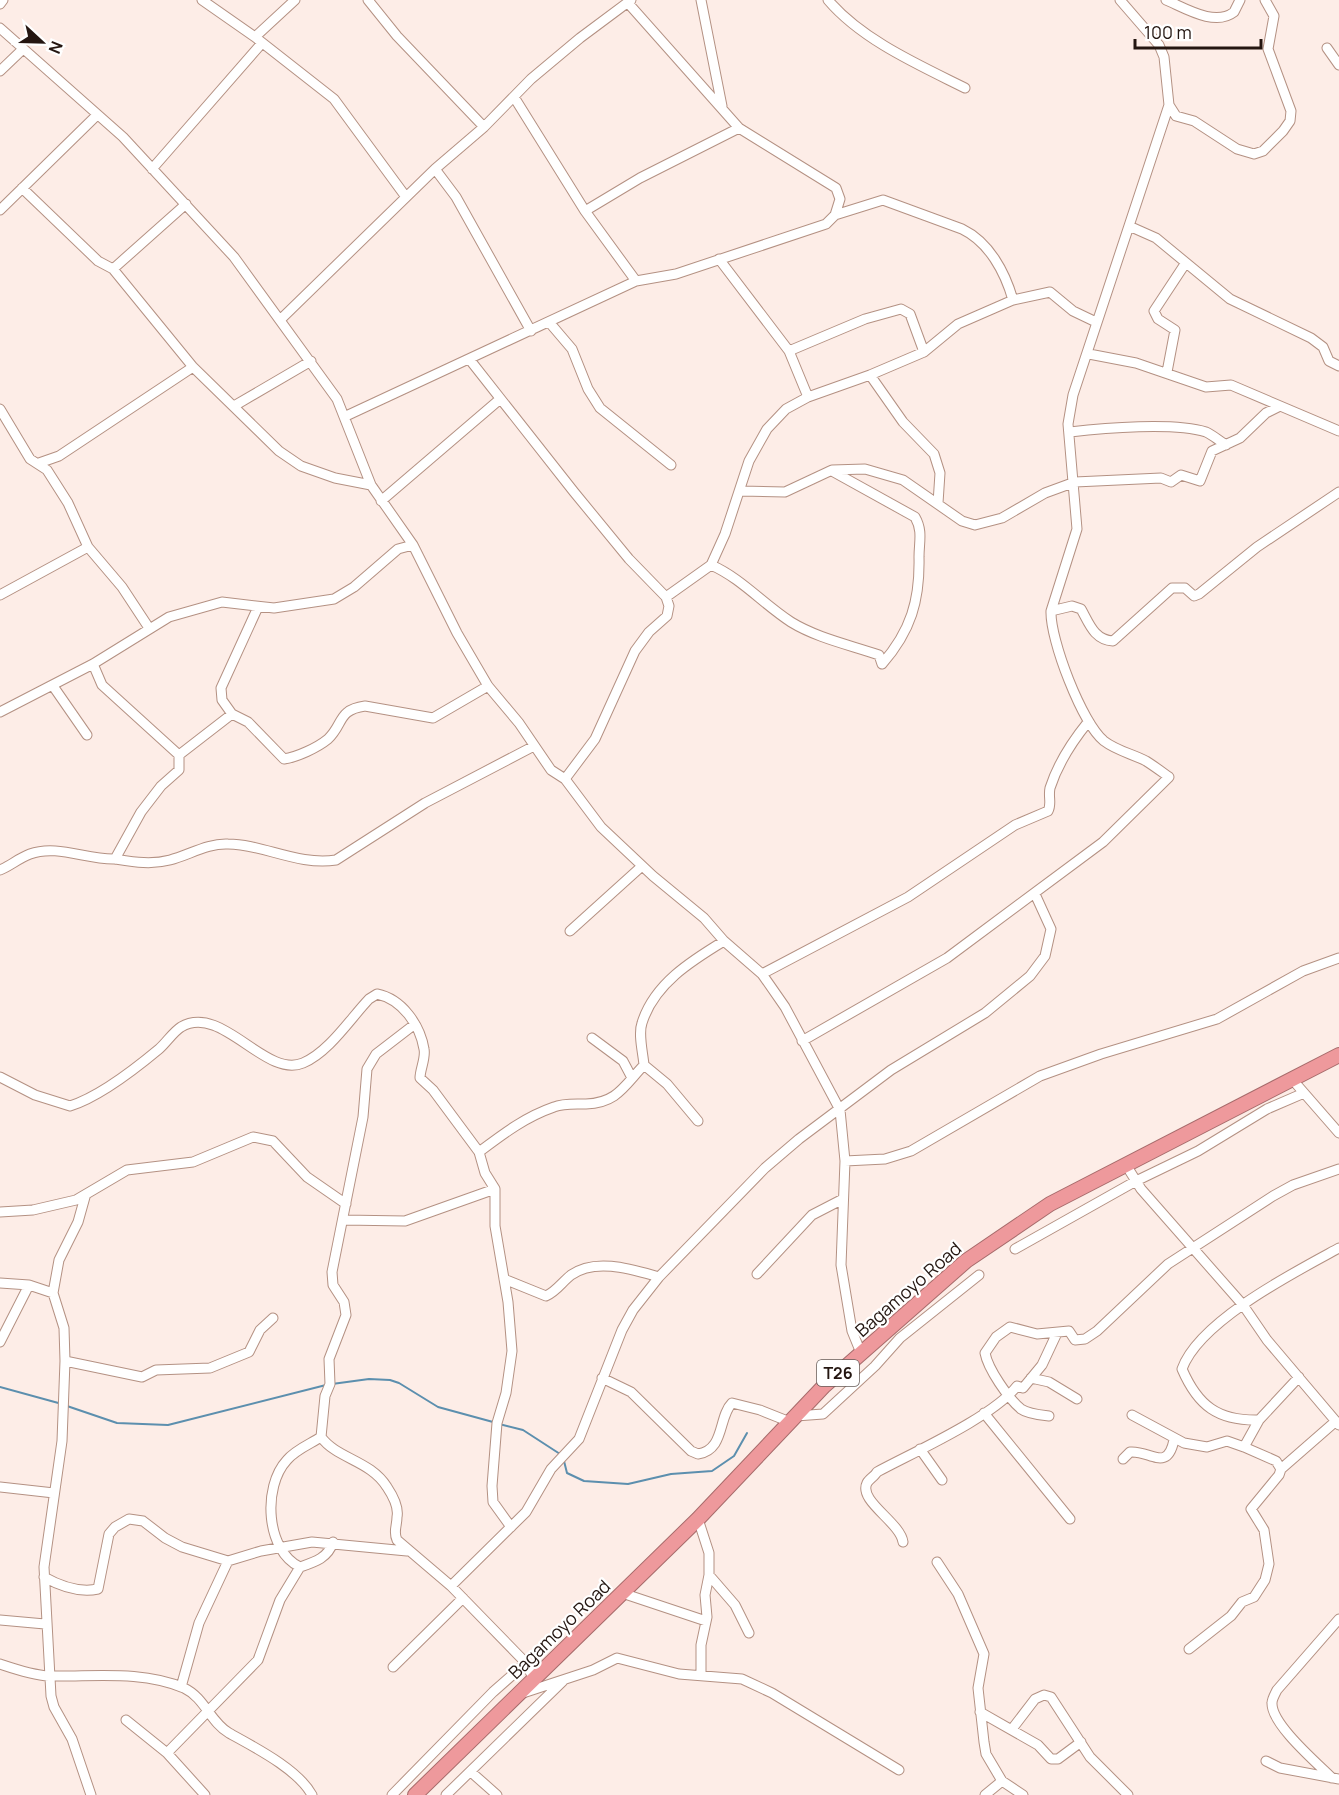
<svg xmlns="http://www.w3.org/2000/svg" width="1339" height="1795" font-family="Manrope,sans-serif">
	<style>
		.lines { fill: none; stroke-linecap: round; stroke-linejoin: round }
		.stream { stroke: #5c8fae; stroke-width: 2 }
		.minor-casing { stroke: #b49183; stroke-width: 11 }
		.highway-casing { stroke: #a76b6b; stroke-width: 16 }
		.minor { stroke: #fff; stroke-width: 9 }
		.highway { stroke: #ee999c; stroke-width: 14 }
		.labels { text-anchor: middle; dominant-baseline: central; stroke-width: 4.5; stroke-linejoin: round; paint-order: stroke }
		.shield { fill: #fff; stroke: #665c58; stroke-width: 1.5 }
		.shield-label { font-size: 16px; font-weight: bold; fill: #241611 }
		.street-label { font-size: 18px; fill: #241611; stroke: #fff }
	</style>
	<rect width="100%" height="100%" fill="#fdede7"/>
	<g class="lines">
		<!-- stream -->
		<path class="stream" d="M332,1384L369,1379L390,1380L399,1383L438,1407L493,1422
			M0,1387L62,1404
			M67,1406L117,1423L168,1425L326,1385
			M499,1424L523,1430L560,1454
			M564,1461L567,1473L584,1481L628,1484L671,1474L712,1471L734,1456L747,1433"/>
		<!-- minor casing -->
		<g class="minor-casing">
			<path id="minor" d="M202,0L255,37L334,99L406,197
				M368,0L397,36L484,127
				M701,0L722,106
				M828,0C862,40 919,65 965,88
				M1166,0C1185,8 1215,27 1234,12L1240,0
				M0,4L3,0
				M0,28L123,137L234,257L337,399L371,485L413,545L457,633L488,686L519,723L551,770L565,779L601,827L653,876L704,918L724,941L762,974L785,1007L840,1110L845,1161L841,1265L852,1331L861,1353
				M255,37L295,0
				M1327,48L1339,65
				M0,71L23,49
				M514,97L585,211
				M1169,105L1176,116L1194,121L1237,149L1254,154L1263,151L1283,131L1290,121L1291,111L1268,49L1274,16L1265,0
				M152,169L262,43
				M435,169L456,197L531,331
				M22,188L98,261L113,269L193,367L279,451L301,466L335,478L371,485
				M0,210L96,116
				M835,215L883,200L962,229C989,242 1005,272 1013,300
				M1129,226L1156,238L1230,299L1311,338L1323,347L1329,361L1339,366
				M719,259L789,351L808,397
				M113,269L186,204
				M636,281L585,211L640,178L739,128
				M281,319L435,169L484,127L531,79L580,38L631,0
				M549,322L572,349L588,389L600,408L671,465
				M789,351L865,319L901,309L910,314L924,352
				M1089,354L1136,363L1206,387L1231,385L1339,431
				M470,360L574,492L629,559L666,597L669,606L667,616L649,632L635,651L595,739L565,779
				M1167,372L1175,330L1158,319L1154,311L1185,264
				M870,375L903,422L934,454L940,473L938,503
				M234,406L311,361
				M0,409L30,459L47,470L68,503L88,547L122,587L149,628
				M346,416L636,281L676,274L826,224L835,215L840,199L836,188L739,128L628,3
				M1070,432C1104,428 1174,422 1206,432C1213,435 1219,441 1226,445
				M39,463L59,456L193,367
				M741,491L785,492L832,470L865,469L903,480L962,521L975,525L1002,518L1045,493L1075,482L1161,478L1171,482L1181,475L1200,481L1212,451L1240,438L1266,413L1278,407
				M381,501L499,400
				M711,565C741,578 763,604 791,622C817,638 850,645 879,655L882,664C911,631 920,600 919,557C919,542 923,531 915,517L832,471
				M0,595L88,547
				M666,597L711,565L725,534L749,461L767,429L786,409L808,397L870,375L924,352L958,324L1013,300L1050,292L1073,311L1096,322
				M1051,611L1072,606L1081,609C1089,623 1094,640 1113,641L1172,588H1185L1194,596L1199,594L1257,547L1339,492
				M53,686L87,735
				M0,712L93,664L169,617L222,602L274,608L334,599L354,587L398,549L413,545
				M232,714L222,700L221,688L258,607
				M179,755L232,714L248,722L284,759C297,757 317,748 328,739C344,724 337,710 365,706L433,718L488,686
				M115,859C134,862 151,865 170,860C189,855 208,843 228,844C263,844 298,866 336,860L425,803L534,746
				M0,870C10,866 19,858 30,854C57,844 87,860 115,859L141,812L161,786L179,770V755L102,685L93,664
				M570,931L642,866
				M762,974L908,897L1015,825L1048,811C1052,804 1048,797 1050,788C1058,763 1071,743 1088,722
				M415,1024L376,1054L367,1069L363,1117L332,1272L333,1285L344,1302L346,1315L329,1359L330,1384L325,1396L321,1437C337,1459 370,1460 387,1487C393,1496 399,1507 397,1517C397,1526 393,1532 397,1540L451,1586L526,1663L533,1678
				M592,1038L623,1061L632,1078
				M802,1041L947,958L1103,842L1169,777C1162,772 1154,766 1146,761C1133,754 1117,751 1104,741C1082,723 1050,640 1051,611L1077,529L1068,424L1073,395L1169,105L1164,57L1159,45L1120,0
				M0,1077L35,1095L70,1106C99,1097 135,1069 159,1049C166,1043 173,1032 181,1027C222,1003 265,1079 303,1063C329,1052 350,1019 369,999L377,994C402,999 420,1025 424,1049C426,1058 420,1069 420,1078L433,1090L479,1152L485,1173L495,1189V1226L508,1302L512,1351L506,1393L497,1423L492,1486L493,1502L511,1527
				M1291,1078L1339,1133
				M698,1121L667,1084L644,1065C643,1053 638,1034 642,1023C654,984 691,961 724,941
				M479,1152C503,1134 525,1117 554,1107C563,1103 575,1104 586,1104C617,1103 624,1086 644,1065
				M845,1161L885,1159L911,1151L1040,1076L1101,1054L1217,1019L1303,971L1339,958
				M1126,1165L1141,1189L1243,1305L1267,1340L1339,1425
				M85,1197L78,1222L59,1260L53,1293L64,1328L65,1361L62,1441L44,1567L51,1696L54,1707L72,1739L91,1795
				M0,1212L33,1210L76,1200L127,1170L193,1162L253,1137L273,1141L307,1177L346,1204
				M344,1220L405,1221L495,1189
				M1015,1249L1136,1181L1198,1151L1267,1109L1304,1093
				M757,1274L812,1215L843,1199
				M504,1279L546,1296C557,1291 562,1282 571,1275C596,1257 634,1270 659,1277
				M0,1283L29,1285L53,1293
				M0,1342L29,1285
				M65,1361L142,1377L156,1370L210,1368L249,1352L260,1330L273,1318
				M1299,1377L1259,1420C1218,1421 1198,1406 1182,1369C1199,1321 1295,1272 1339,1248
				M602,1378L631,1392L691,1451L698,1454C725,1450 718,1417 732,1403L760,1410L790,1422
				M1031,1378L1049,1382L1077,1399
				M984,1413L1070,1519
				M1132,1415L1184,1443L1207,1447L1227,1441L1244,1447
				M796,1416L823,1414L875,1366L900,1338L979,1275
				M1049,1416C1040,1415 1028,1414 1021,1409C1008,1398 988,1369 985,1353L996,1337L1010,1327L1037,1334L1069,1331L1075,1340L1085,1339L1097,1331L1168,1264L1273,1196L1293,1185L1339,1169
				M321,1437C310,1444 295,1450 287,1460C262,1487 266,1551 300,1567C315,1562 328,1558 333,1542
				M920,1449L942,1480
				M1123,1459L1130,1452C1150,1450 1167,1473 1174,1440
				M1281,1469L1336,1421
				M0,1487L54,1493
				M698,1519L709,1553V1575L705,1595L707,1617L701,1645V1675
				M903,1542C900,1522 858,1501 867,1483C869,1479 875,1476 877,1472C914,1452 993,1417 1017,1386L1023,1388L1042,1365L1057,1333
				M937,1562L958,1594L984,1654L978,1688L984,1742L986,1754L1002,1781L985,1795
				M709,1575L735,1605L749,1633
				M44,1577C60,1586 79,1593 98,1589L109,1534L115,1527L129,1519L143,1521L165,1538L182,1547L228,1561L261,1551L312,1542L407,1551
				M451,1586L526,1512L551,1469L579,1439L622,1330L633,1310L659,1277L765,1168L799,1139L891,1070L985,1013L1030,976L1045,956L1051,929L1035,894
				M622,1593L706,1621
				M0,1620L45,1624
				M1189,1649L1231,1616L1242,1602L1254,1597L1265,1580L1269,1564L1264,1530L1251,1509L1279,1475L1281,1469L1276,1461L1244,1447L1259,1420
				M0,1664C15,1669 32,1675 49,1676C94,1677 141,1670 184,1688C205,1698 210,1722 229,1733C254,1747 298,1769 312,1795
				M393,1667L463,1598
				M181,1687L199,1623L228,1561
				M523,1693L593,1670L617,1658L679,1674L742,1679L772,1693L899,1770
				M980,1712L1038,1745L1051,1759H1058L1081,1742
				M126,1720L167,1753L205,1795
				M1012,1729L1035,1699L1044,1695L1051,1697L1090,1757L1128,1795
				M167,1753L258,1660L280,1600L300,1567
				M1266,1761L1280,1768L1339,1779
				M471,1772L497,1795
				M1332,1778C1317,1763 1271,1724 1272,1703C1272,1699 1275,1694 1277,1690L1339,1619
				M1002,1781L1023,1795
				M392,1795L493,1692L526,1663
				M446,1795L563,1681"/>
		</g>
		<!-- highway casing -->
		<g class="highway-casing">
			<path id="highway" d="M415,1795L698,1519L824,1386L966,1261L1050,1204L1339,1055"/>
		</g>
		<!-- minor -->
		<use href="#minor" class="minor"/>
		<!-- highway -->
		<use href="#highway" class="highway"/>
	</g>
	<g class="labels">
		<!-- shield labels -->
		<rect class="shield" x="817" y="1360" width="42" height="26" rx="4.5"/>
		<g class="shield-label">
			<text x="838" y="1373">T26</text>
		</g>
		<!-- street labels -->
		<g class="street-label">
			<text transform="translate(908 1289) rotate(-41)">Bagamoyo Road</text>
			<text transform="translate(559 1629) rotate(-44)">Bagamoyo Road</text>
		</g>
	</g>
	<!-- north arrow -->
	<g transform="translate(42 42) rotate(112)" stroke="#ffffff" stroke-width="4.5" paint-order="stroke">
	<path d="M0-4.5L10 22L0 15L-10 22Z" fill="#241611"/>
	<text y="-9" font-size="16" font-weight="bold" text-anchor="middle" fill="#241611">N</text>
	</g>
	<!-- scale -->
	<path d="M1135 39v9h126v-9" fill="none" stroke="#241611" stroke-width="3"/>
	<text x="1144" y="39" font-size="18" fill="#241611" stroke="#ffffff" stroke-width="4.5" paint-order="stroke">100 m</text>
</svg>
